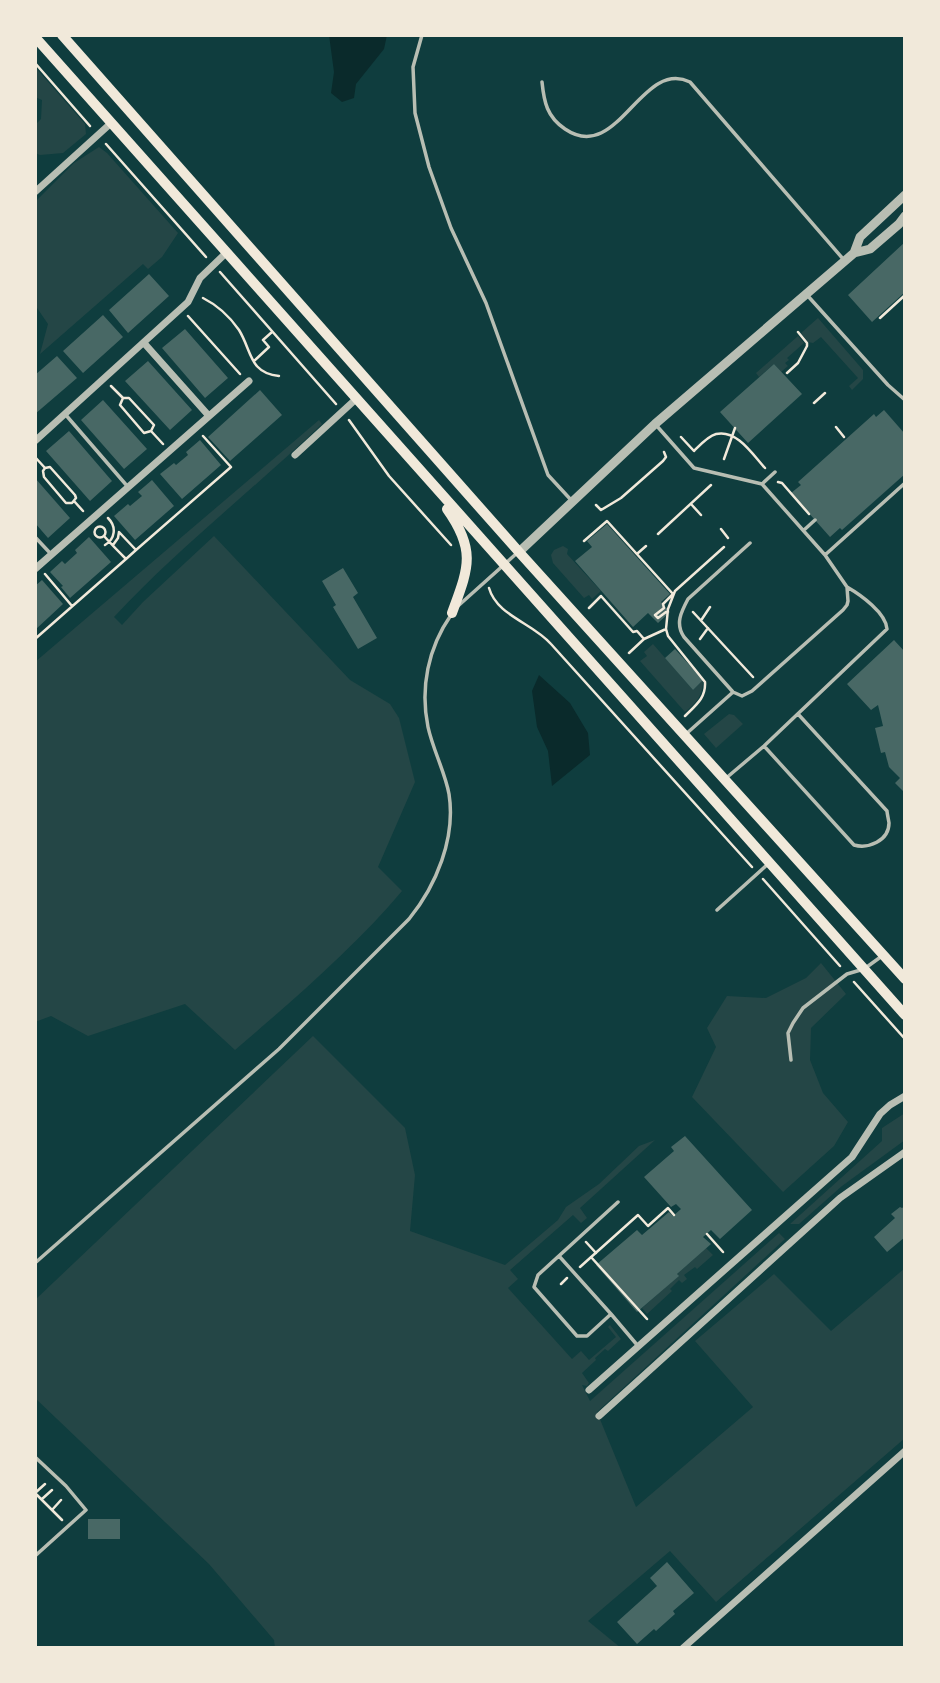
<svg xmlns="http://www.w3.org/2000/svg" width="940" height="1683" font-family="Cabin,sans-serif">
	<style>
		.green { fill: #244646 }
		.water { fill: #0a2a2b }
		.building { fill: #486865 }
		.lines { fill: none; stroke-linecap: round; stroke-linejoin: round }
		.path { stroke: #f1e9da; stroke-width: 2.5 }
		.service { stroke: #b8beb3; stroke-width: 3.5 }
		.minor { stroke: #b8beb3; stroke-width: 7 }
		.tertiary { stroke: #b8beb3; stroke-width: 9 }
		.secondary { stroke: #f1e9da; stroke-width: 10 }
	</style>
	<rect width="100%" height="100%" fill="#0f3d3e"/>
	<!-- green -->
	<path class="green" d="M35,67L85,124L86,134L63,153L40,155L35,153V125L41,119L42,100L35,97Z
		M99,147L107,153L178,233L162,257L148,269L143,264L40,354L48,324L35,305V202L74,163Z
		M818,318L863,370V379L852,390L849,386L858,378L821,337L813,343L808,342L801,333Z
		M798,336L804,343L787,358L789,360L785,363L788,366L781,372L774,364L759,377L756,373Z
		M319,420L322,424C254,489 178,548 114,617L122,625L143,602L214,536L350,680L390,704L399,718L415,782L378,867L402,891C354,948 292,1001 235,1050L185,1004L88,1036L51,1016L35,1022V662Z
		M563,546L568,549L567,554L601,591L592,599L589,595L584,598L553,563L551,555L554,550Z
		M653,644L693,690L703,680C703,696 696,703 685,712L640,661L647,656L644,652Z
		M729,714L734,715L743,724L716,748L704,734Z
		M821,963L846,994L811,1028L810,1060L823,1093L848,1122L834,1146L783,1192L692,1097L716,1047L707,1028L727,996L766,998L806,978Z
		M313,1036L405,1128L415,1175L410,1231L505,1265L558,1220L566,1207L599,1184L639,1146L655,1140L580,1208L587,1218L581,1223L573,1215L510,1270L518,1279L508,1288L572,1359L581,1351L589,1360L616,1337L608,1327L610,1325L621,1339L608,1351L605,1349L595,1358L596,1360L582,1373L589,1383L587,1386L582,1385L590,1401L779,1233L785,1239L597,1412L636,1507L753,1407L695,1341L774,1274L831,1331L905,1268V1438L716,1602L670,1551L588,1621L621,1648H275L274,1640L209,1564L35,1398V1300Z
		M905,1113V1140L842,1186L799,1224H790L882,1141V1128Z
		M706,1248L713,1255L697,1269L695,1267L684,1275L687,1279L682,1283L679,1280L670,1289L672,1291L647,1314L642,1308L678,1276L677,1274Z"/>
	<!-- water -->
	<path class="water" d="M329,35H387L384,49L356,84L354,98L342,102L331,93L334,72Z
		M539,675L570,703L588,733L590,755L552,786L548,751L537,727L532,691Z"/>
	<!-- building -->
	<path class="building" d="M905,242V292L872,322L848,295Z
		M149,274L169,296L128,333L109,310Z
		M103,315L123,337L83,373L63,351Z
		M185,329L228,378L205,398L162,348Z
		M57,356L77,378L35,414V375Z
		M148,361L192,410L170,430L125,381Z
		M774,364L802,394L748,443L720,412Z
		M260,390L282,415L230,461L208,437Z
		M103,400L147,449L124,469L81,420Z
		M884,410L905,434V474L842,530L840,528L830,537L791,493L801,485L798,482L874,414L876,417Z
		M69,431L112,481L90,501L46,451Z
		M200,440L221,465L182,499L160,474L174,463L176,465L188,455L186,452Z
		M35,478L70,518L48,538L35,523Z
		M152,480L174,506L135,540L114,516L128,504L130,506L142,496L138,492Z
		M607,524L670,594L661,602L670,612L658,623L648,613L633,627L575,561L592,547L587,541Z
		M89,537L111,562L70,598L61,587L63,586L50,572L62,561L65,564L77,553L75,550Z
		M343,568L358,593L353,597L377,638L358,649L333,607L336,605L322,581Z
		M42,580L63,604L35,630V586Z
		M894,640L905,652V793L895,783L900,778L889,767L885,752L881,753L875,728L883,726L878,705L871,710L847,684Z
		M675,649L703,680L693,690L665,658Z
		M685,1136L752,1210L720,1239L711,1230L703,1237L711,1244L677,1274L679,1276L637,1312L596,1265L637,1230L642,1235L669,1212L673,1216L681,1209L676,1204L671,1207L644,1177L674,1151L671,1147Z
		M905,1206V1237L887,1252L874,1237L895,1218L891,1214L900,1207L902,1208Z
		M88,1519H120V1539H88Z
		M667,1562L694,1593L673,1611L675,1614L656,1631L654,1629L637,1644L617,1622L657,1586L650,1578Z"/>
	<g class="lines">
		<!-- path -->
		<path class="path" d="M35,63L90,126
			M106,144L206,257
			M220,272L336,404
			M203,298C217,305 230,317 239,330C252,351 249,373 279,376
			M188,316L240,374
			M880,318L904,296L905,298
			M254,361L269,347L263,340L272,332
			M787,373L798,363L807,346V343L798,332
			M111,386L123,398
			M123,398H129L154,425L151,431L144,433L120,405Z
			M814,403L825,393
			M349,420L389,476L451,545
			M836,427L844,437
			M151,431L163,444
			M681,437L694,451C700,445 708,436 716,434C737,429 753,455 765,468
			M35,457L45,468
			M724,459L735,428
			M50,467L75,495L76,498L72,503H66L44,477L43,471L45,468Z
			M778,482L782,483L809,514
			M74,501L83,511
			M691,504L701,515
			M596,505L601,510L621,498L663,461L666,457L664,452
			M94.5 532a5.5 5.5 0 1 1 11 0a5.5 5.5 0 1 1-11 0Z
			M721,529L728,538
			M658,534L711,485
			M104,536C111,544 118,551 126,559L136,550L119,532L118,538L113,545
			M584,541L607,521L673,594L663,604L664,608L655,615L658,618L666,612
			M105,545C115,539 117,527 108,518
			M136,550L231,467L203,436
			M638,553L646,546
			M45,574L72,606
			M489,588C497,616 533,623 551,644C618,718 685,792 752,867
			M589,608L601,596L633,632L637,631L644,639
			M693,612L753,677
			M702,619L710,607
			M35,639L126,559
			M700,639L708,628
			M629,653L644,639L666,629
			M685,716C696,705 706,698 705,682L668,636L666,629L668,609L675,591L724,547
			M763,879L840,966
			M854,982L905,1039
			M707,1234L723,1252
			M586,1242L596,1253
			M591,1257L647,1319
			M580,1267L638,1215L648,1226L668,1208L674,1215
			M561,1284L567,1278
			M45,1484L35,1493L62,1520
			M42,1499L52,1490
			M52,1510L61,1500"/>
		<!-- service -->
		<path class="service" d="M422,35L413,67L415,113L429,167L451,228L486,303L548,475L572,501
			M542,82C544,102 547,117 565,129C618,165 641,58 690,82L844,260
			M807,295L888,385L905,400
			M65,414L128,487
			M656,425L694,468L762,484L825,555L847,587L848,601L847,605L843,610L752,691L742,696L733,692L684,637C675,624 681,612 688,599L750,543
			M762,484L775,472
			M804,530L815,520
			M35,537L50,553
			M825,555L905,483
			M458,606L517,553
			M686,734L732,693
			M764,746L854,845C868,849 889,841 889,823C889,822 887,813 887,811L798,714
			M725,779L764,746L887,629C886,613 861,595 847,587
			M717,910L768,864
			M791,1060L788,1033L793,1023L803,1008L847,974L864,969L882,956
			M618,1202L538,1275L534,1287L577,1336H587L611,1314L638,1346
			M559,1256L611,1314
			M35,1263L279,1049L409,919C436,886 456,838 449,794C445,772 433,750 428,727C420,688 428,648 451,615
			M35,1457L66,1486L86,1510L35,1556"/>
		<!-- minor -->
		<path class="minor" d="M35,192L110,124
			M144,343L209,416
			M35,441L188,302L200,278L226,253
			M295,455L356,399
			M35,569L249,381
			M589,1390L852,1157L880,1114L890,1105L905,1096
			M599,1416L840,1198L905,1152
			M683,1648L905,1451"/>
		<!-- tertiary -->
		<path class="tertiary" d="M854,253L860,237L905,195
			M519,552L655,424L854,253L870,249L899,224L905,216"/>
		<!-- secondary -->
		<path class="secondary" d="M62,35L519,552L905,979
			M35,37L905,1015
			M447,509C477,551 468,569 452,613"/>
	</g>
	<!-- border -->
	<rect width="940" height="1683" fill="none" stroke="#f1e9da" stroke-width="74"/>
</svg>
